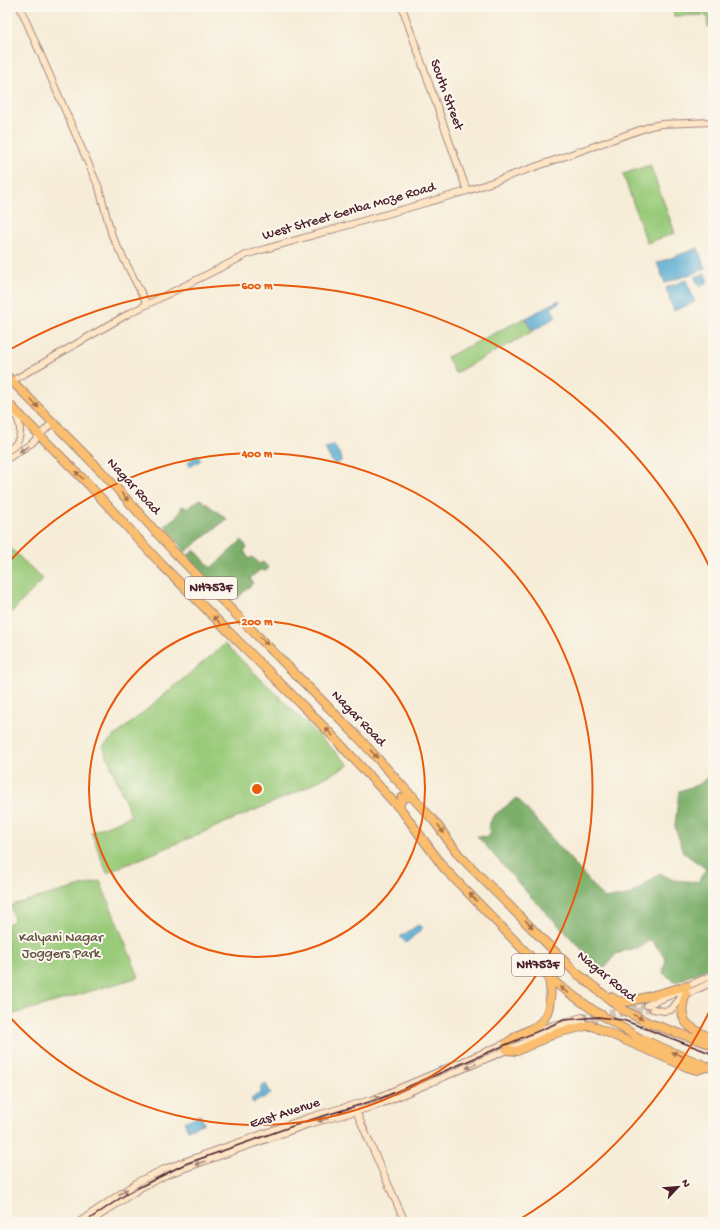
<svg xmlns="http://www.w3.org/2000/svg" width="720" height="1229" font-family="'Gochi Hand',sans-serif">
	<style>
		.green { fill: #99ca79; stroke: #727452 }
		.forest { fill: #7aae69; stroke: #62664a }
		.water { fill: #56abd2; stroke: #50657e }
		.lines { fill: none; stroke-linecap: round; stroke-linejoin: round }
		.secondary-tunnel { stroke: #d4c3b5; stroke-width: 6; stroke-dasharray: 6 3; stroke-linecap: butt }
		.secondary-casing { stroke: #a08681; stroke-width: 8 }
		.highway-casing { stroke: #a08681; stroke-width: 10 }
		.secondary { stroke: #fde5c5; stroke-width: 6 }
		.highway { stroke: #fbbe6e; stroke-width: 8 }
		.rail { stroke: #4a1f2b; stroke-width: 1.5 }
		.oneway { fill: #a26e4c }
		.oneway2 { fill: #a48278 }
		.ring { fill: none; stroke: #e8590c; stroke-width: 2 }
		.labels { text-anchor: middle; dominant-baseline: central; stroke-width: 4; stroke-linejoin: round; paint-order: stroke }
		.shield { fill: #fbf7ec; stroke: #7f6065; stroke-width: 1 }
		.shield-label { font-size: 13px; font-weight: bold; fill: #4a1f2b }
		.street-label { font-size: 14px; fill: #4a1f2b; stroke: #fbf7ec }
		.park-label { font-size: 14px; fill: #625242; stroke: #fbf7ec }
		.centre { fill: #e8590c; stroke: #fbf7ec; stroke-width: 2 }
		.ring-label { font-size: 12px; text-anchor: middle; font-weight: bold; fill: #e8590c; stroke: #fbf7ec; stroke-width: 4; stroke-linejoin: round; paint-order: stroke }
	</style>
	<rect width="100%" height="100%" fill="#fbf7ec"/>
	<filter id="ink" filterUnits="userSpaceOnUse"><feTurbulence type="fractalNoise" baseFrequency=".025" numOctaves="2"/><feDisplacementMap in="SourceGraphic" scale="8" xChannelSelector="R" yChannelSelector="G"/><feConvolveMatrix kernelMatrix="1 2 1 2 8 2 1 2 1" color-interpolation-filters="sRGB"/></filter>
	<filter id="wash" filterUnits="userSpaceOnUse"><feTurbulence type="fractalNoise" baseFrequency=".012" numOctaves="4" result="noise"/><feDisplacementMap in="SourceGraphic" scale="16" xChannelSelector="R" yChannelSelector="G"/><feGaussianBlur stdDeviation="0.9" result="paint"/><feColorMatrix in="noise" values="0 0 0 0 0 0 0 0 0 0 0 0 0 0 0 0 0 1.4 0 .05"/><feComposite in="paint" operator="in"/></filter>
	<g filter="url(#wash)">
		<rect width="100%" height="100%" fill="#f6ecd7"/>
		<!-- green -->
		<path class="green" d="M673,7H713V27H708L707,15L674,16Z
			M650,165L675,233L647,243L623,174Z
			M525,318L532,332L455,373L447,357Z
			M7,545L43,579L11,613L7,610Z
			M225,644L349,765L293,794L107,873L91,832L131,816L103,746Z
			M100,881L139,977L7,1016V924L14,921L11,905Z"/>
		<!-- forest -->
		<path class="forest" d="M200,499L227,519L185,552L165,525L179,514L182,506L188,508Z
			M242,540L247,548L244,551L249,559L253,557L259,564L263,562L269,568L266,571L260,570L250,578L253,583L238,598L226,599L187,556L195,550L211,568Z
			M713,772V966L676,982L663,973L666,958L651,940C641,945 636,952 624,949L621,953H617L605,967L601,969L528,894L477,836L488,837L491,833L488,828L493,816L517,798L604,898L629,896L660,873L673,880L698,882L706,869L683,852L675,826L679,791L700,784Z"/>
		<!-- water -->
		<path class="water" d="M698,248L705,269L665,283L657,263Z
			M705,274L708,283L699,287L695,277Z
			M686,280L695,302L674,311L666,288Z
			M559,300L560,302L551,308L556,317L533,331L526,318Z
			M333,444L342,458L341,461L337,464L333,463L325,449Z
			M197,455L200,457V461L190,467L188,462Z
			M418,925L423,928L406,943L400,937Z
			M266,1084L271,1094L253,1103L251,1098L261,1093V1086Z
			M200,1115L204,1123L188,1130L184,1122Z"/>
	</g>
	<g filter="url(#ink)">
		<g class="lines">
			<!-- secondary-tunnel -->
			<path class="secondary-tunnel" d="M631,1008L647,1005
				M582,1017L616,1011
				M583,1022L633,1011L653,1009"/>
			<!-- secondary casing -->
			<g class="secondary-casing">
				<path id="secondary" d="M20,7L99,188L112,236L147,304
					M402,7L467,191
					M12,381L128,314L248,254L467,191L651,126L661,124L713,122
					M7,451C23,442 23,427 14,412
					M7,459L32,443L53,422
					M647,1005L681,991L687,986L713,975
					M653,1009L664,1011L671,1010L682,996L713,982
					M521,1037L553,1025L582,1017
					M355,1109L405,1222
					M79,1222L139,1181L164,1169L307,1118L374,1099L511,1041
					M90,1222L142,1187L166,1175L309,1124L376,1106L556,1029L583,1022"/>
			</g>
			<!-- highway casing -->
			<g class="highway-casing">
				<path id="highway" d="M7,376L101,471L175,553L358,737L435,822L459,855L574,971L623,1010L649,1023L713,1045
					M7,402L88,484L162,565L328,731L403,812L444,868L558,985L596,1012L641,1039L713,1069
					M399,807L402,798L413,796
					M686,994C675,1023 690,1028 713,1039
					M611,997L618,1001L628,1002L687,986
					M507,1043C528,1025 547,1032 550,999C551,991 551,984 548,977
					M507,1050L517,1051L556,1033L590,1025L687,1067L697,1070L706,1067"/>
			</g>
			<!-- secondary -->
			<use href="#secondary" class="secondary"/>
			<!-- highway -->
			<use href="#highway" class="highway"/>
			<!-- rail -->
			<path class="rail" d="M85,1222L128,1193L185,1164L307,1121L379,1099L564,1020L598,1017L623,1020L713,1054"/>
		</g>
		<!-- one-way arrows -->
		<defs><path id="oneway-solid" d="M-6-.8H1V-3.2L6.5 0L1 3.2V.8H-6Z"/></defs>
		<g class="oneway">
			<use href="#oneway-solid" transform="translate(35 404) rotate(45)"/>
			<use href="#oneway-solid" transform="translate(79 475) rotate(-135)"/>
			<use href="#oneway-solid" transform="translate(125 497) rotate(48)"/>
			<use href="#oneway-solid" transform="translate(217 620) rotate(-135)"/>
			<use href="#oneway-solid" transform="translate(264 641) rotate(45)"/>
			<use href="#oneway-solid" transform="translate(329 732) rotate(-134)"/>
			<use href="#oneway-solid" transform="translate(374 754) rotate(47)"/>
			<use href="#oneway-solid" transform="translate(441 829) rotate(56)"/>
			<use href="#oneway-solid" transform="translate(473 897) rotate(-133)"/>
			<use href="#oneway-solid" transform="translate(529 924) rotate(46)"/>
			<use href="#oneway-solid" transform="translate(564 990) rotate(-145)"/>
			<use href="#oneway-solid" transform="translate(638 1017) rotate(26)"/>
			<use href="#oneway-solid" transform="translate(677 1054) rotate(-158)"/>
		</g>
		<g class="oneway2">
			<use href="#oneway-solid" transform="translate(24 449) rotate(147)"/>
			<use href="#oneway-solid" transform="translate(471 1066) rotate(156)"/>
			<use href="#oneway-solid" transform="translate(375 1099) rotate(-21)"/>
			<use href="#oneway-solid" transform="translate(323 1120) rotate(165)"/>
			<use href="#oneway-solid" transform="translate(200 1163) rotate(160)"/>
			<use href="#oneway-solid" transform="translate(123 1192) rotate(-33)"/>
		</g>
	</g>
	<!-- distance rings -->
	<g class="ring">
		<circle cx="257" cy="789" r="168"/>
		<path d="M7 564A336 336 0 1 1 7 1014"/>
		<path d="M712 1006A504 504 0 0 1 517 1221M9 350A504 504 0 0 1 712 572"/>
	</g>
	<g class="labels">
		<!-- shield labels -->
		<g class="shield">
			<rect x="185" y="577" width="52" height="22" rx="3"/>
			<rect x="512" y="954" width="52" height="22" rx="3"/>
		</g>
		<g class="shield-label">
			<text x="211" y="588">NH753F</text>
			<text x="538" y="965">NH753F</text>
		</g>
		<!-- street labels -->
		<g class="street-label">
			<text transform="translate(446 95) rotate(70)">South Street</text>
			<text transform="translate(349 212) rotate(-16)">West Street Genba Moze Road</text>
			<text transform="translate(133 487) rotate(47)">Nagar Road</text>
			<text transform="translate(358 719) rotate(46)">Nagar Road</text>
			<text transform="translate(606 977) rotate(39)">Nagar Road</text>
			<text transform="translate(285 1114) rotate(-18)">East Avenue</text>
		</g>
		<!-- park labels -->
		<g class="park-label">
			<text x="61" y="938">Kalyani Nagar<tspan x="61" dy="16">Joggers Park</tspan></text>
		</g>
	</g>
	<circle cx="257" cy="789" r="6" class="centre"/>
	<g class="ring-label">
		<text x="257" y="289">600 m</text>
		<text x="257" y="457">400 m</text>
		<text x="257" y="625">200 m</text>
	</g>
	<!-- margin -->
	<rect width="720" height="1229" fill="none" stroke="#fbf7ec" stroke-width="24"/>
	<!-- north arrow -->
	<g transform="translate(678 1187) rotate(64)" stroke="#fbf7ec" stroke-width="3" paint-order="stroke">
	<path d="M0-3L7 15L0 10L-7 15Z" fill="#4a1f2b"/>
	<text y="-6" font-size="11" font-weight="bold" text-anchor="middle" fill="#4a1f2b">N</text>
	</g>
</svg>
